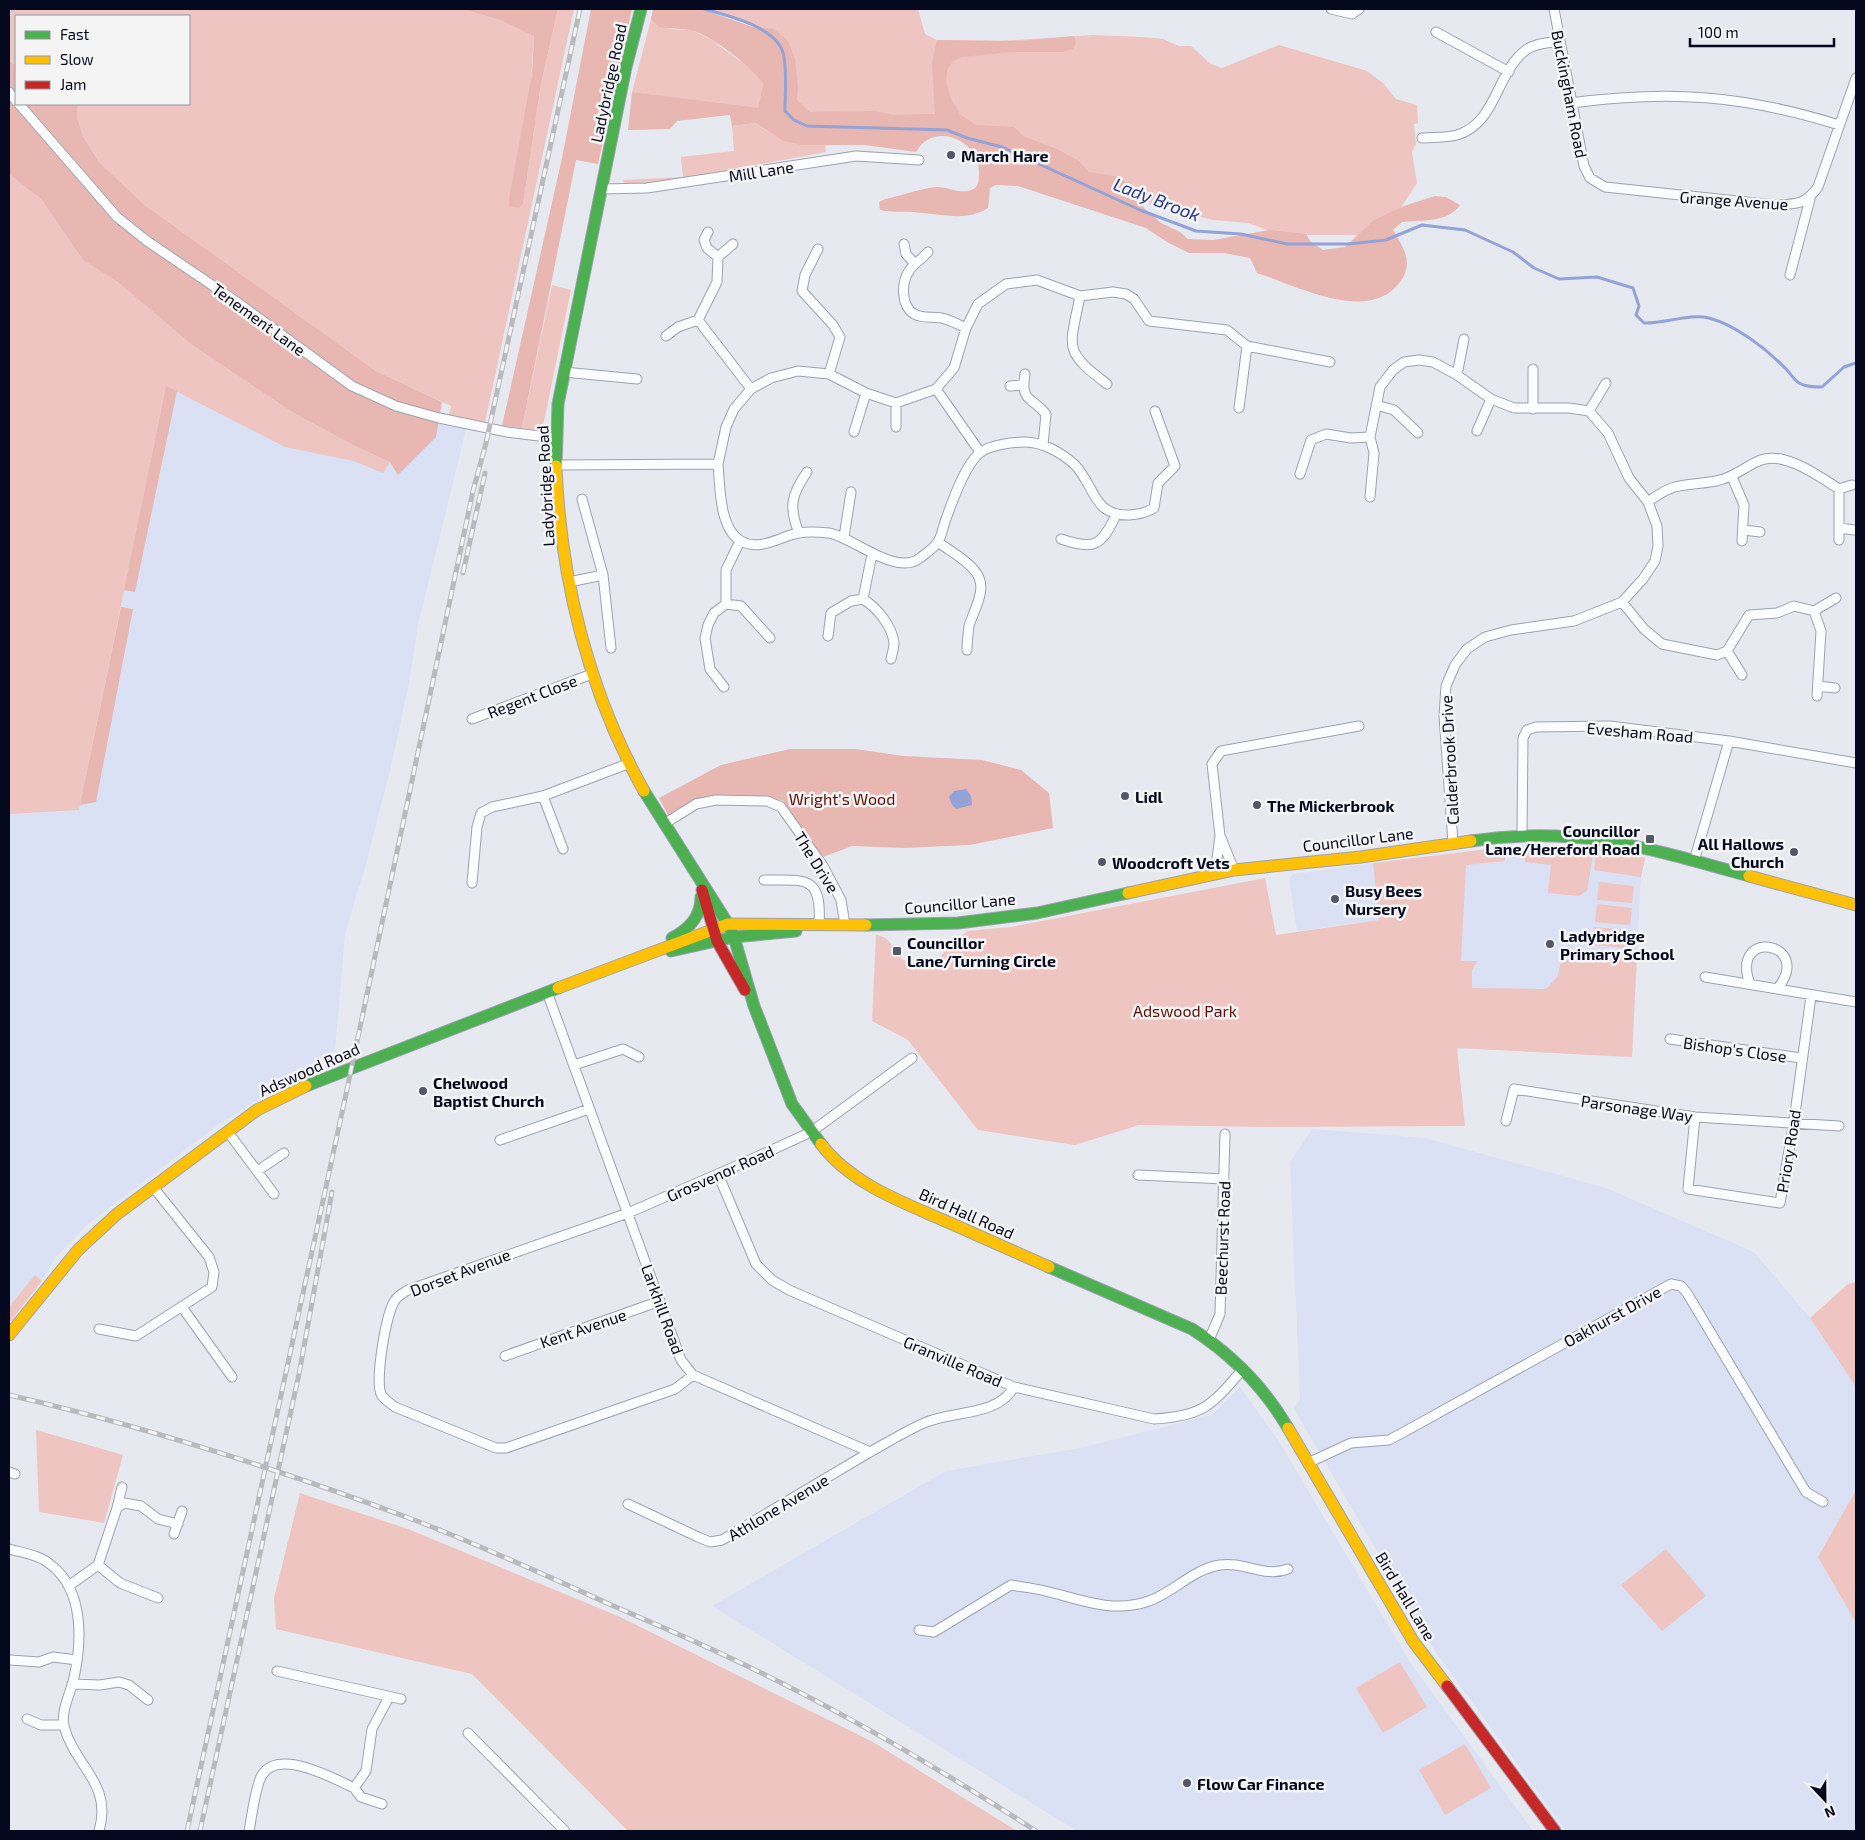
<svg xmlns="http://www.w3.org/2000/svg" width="1865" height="1840" font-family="'Exo 2',sans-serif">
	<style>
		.built { fill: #dae1f4 }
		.green { fill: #efc5c1 }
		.forest { fill: #e8b7b2 }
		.water { fill: #93a3d8 }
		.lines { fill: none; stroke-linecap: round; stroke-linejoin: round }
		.stream { stroke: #93a3d8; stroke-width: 3 }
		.street-casing { stroke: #9da2b0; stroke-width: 11 }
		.fast-casing { stroke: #9da2b0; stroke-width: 13 }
		.slow-casing { stroke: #9da2b0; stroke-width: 13 }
		.jam-casing { stroke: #9da2b0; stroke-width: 13 }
		.street { stroke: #fbfcfd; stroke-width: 9 }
		.fast { stroke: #4caf50; stroke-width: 11 }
		.slow { stroke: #ffc107; stroke-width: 11 }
		.jam { stroke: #c62828; stroke-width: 11 }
		.rail-casing { stroke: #b9babe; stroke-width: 5 }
		.rail { stroke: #f4f4f4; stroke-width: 3; stroke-dasharray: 9; stroke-linecap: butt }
		.poi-dot { fill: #545768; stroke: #f4f4f4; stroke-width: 2 }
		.labels { text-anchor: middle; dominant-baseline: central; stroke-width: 5; stroke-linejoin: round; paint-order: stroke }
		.street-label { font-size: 16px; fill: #05091f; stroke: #f4f4f4 }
		.poi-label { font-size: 16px; font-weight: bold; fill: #05091f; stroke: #f4f4f4; text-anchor: start }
		.park-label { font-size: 16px; fill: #5e0e06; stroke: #f4f4f4 }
		.water-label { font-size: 18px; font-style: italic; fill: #27368c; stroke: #f4f4f4 }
	</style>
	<rect width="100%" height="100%" fill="#e6e9f0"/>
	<!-- built -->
	<path class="built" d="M9,113L422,420L466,429L418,625L409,683L391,767L366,864L345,934L335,1051L218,1125L88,1224L56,1257L43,1279L9,1323Z
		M1524,845L1574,846L1645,858L1641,877L1632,1057L1456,1048L1466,858L1470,851Z
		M1373,863L1379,920L1297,931L1289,878L1294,874Z
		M1312,1129L1425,1138L1606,1188L1754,1252L1810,1318L1856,1387V1490L1818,1557L1856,1623V1831H1566L1435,1651L1294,1409L1300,1399L1290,1162Z
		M1240,1387L1278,1440L1410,1662L1533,1831H1077L712,1606L946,1471L1080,1448L1212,1415Z"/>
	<!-- green -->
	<path class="green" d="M9,9H462L500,20L534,35L523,204L541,84L558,9H574L485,422L449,415L451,406L376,371L146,208L99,162L83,136L77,117L78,104H189V16H16V65L9,62Z
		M704,9H918L925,34L937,40L999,41L1093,35L1142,37L1163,39L1179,46H1191L1211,64L1222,68L1279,45L1367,71L1383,83L1396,99L1417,105L1418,123L1414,124L1416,144L1412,152L1417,183L1383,235H1281L1248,223L1213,220L1144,202L1086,179L953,133L794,120L776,39L751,24Z
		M651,19L671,29L692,30L710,39L755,72L763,84L758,109L632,92Z
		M755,123C777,139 799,145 825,145L826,152L671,181L625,184L623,180L683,177L681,157L734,151L732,126Z
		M9,174L41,199L83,260L119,283L192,345L292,412L355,446L390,462L383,473L354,461L285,447L166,386L79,810L9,814Z
		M552,285L571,290L542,431L522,428Z
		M1530,845L1590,848L1593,854L1587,891L1579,896L1548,893L1551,865L1525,862V849Z
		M1505,847V861L1466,865L1461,961H1477L1472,971V988L1546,989L1558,976L1560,964L1570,959H1579L1580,949L1637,954L1632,1057L1457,1048L1465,1126L1265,1127L1139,1125L1075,1145L978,1130L908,1040L872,1021L876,935C890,936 894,950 903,960L920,963L937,959L967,931L1011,927L1265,878L1276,935L1379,920L1373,863Z
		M1600,849L1645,858L1641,877L1594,870L1596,852Z
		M1599,882L1634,886L1632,903L1597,900Z
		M1597,904L1632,908L1630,925L1595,922Z
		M1594,927L1627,930L1625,948L1592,945Z
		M35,1275L42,1281L9,1323V1307Z
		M1856,1282V1387L1810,1318L1848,1284Z
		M36,1430L123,1455L104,1523L39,1512Z
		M1856,1490V1623L1818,1557Z
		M300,1493L408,1529L618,1616L873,1742L1017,1831H628L472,1674L276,1629L274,1598Z
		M1666,1549L1706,1596L1662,1631L1621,1585Z
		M1400,1662L1427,1707L1383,1733L1356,1688Z
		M1465,1744L1491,1788L1445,1815L1419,1770Z"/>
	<!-- forest -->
	<path class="forest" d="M462,9H558L541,84L523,204L519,208L509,206L510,193L532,74L534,36L500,20Z
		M591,9H632L598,164L576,160L522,428L502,426L562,158Z
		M653,9H701L753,27L774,29L788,41L795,59L798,86L797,100L810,112L876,111L892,115L935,114L932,63L937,40L1024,41L1074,36L1076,42L1073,49L1063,52H1013L962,57L953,61L947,70L946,82L951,99L960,114L976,125L1014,127L1025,137L1057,149L1079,161L1089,172L1120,177L1132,190L1144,208L1161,223L1180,232L1188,239L1213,240L1269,230L1306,234L1310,241L1323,250L1345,247L1374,220L1404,206L1435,196L1446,197L1460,205C1448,223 1421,220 1402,222L1393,230C1404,248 1414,263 1400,282C1369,325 1295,285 1257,273L1250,258L1224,253H1189L1167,242L1146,228L1018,186L996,185L990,188L988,208C967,221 947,215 923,213C909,211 894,213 880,210L879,202L885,199C901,196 921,188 937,187C949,187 964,196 975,188C979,184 979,179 979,174C981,140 933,120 916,152L864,145H801L784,141L755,123L732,126L730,115L677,121L670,129L628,130L632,92L758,108L763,84C753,68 709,33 690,30C680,28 670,29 659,27L651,19Z
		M9,62L16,65V104H78L77,117L83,136L99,162L144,205L376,371L442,402L436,437L398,475L390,462L355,446L292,412L192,345L119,283L83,260L41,199L9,174Z
		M166,386L177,391L135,592L124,590Z
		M121,607L133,609L96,802L80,805Z
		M790,749H855L904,756L982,760L1021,770L1049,793L1053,828L970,845L903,848L852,846L823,857L783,801L767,797L714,796L692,801L668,815L659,798L721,765Z"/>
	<!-- water -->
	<path class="water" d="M966,789L971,796L972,805L956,809L952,805L949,797L954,791Z"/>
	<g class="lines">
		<!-- stream -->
		<path class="stream" d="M704,9C728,16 780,27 784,57C787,74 785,94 785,111L794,120L807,126L947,130L967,138L1002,147L1140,210L1196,231L1241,234L1287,244H1348L1386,240L1422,225L1465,230L1513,252L1534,268L1559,279L1597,277L1633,288L1639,306L1636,315L1644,323C1663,324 1691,313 1709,318C1735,325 1764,347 1783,366C1789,371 1793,379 1799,383C1806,387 1814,387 1822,387L1844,367L1856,363"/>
		<!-- street casing -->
		<g class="street-casing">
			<path id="street" d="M1331,9L1352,14L1359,9
				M1554,9L1584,166L1590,178L1605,187L1775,205C1796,204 1805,205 1818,187L1856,78
				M1436,32L1509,72
				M9,92L16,101
				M1571,103C1670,90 1743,95 1839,125
				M19,104L117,217L147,241L234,300L352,386L396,406L439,418L507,432L555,438
				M1422,138C1433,137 1446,138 1457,135C1497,123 1496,72 1526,50C1535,43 1548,43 1559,41
				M602,189L647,188L856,156L919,160
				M708,232L704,240L707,248L718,257
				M733,244L718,257L717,282L698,320L751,389
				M904,244L906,254L915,264
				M818,249L805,275L802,291L833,325L840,337L829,374
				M928,252C922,259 913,264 909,271C901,283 901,306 914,314C923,319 932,316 941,318C949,319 959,325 966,328
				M1790,275L1810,199
				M1080,296C1070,348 1062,350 1107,384
				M666,336L678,327L698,320
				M1247,346L1330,362
				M564,372L637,379
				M1025,374C1020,402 1032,397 1046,414L1043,445
				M1457,375L1464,339
				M1010,386L1023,385
				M936,389L980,452
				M896,403V427
				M1376,405L1394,410L1418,433
				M1533,409V369
				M1589,411L1606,383
				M1477,431L1491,399
				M854,432L866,393
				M718,464C720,485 719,529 741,541C761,552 780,536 799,533C808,531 820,532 829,533C853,537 896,577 920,558C925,554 933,549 937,543C942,537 943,526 946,519C952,502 966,462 981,452C991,445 1012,442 1025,442C1043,442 1062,453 1075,465C1095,486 1093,516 1129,515C1140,514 1145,513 1154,508L1158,483L1175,466L1155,411
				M557,465L718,464L726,427L734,409L751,389L771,378L798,371L829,374L866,393L896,403L936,389L954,368L966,328L978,304L1006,284L1037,280L1080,296L1113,292L1126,294L1134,299L1149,321L1227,330L1247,346L1239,408
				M1300,474L1311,440L1326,434L1351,438L1370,437
				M1732,477L1744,505L1742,541
				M1839,489L1852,485
				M1370,497L1374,453L1370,437L1380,387L1393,370L1404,362L1419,360L1433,362L1457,375L1491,399L1514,408H1569L1589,411L1608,433L1629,478L1648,502L1657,526L1658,546L1655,561L1643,579L1622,602L1574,621L1511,630L1485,637L1467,649L1455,665L1446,686L1444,716L1453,843
				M582,499L603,575
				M1648,502C1677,480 1684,487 1716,481C1734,478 1745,466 1761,460C1785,451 1820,477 1839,489V540
				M1840,528L1854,530
				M1744,530L1760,532
				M799,533C788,506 792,494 807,472
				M844,537L851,492
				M1061,539C1094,550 1101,547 1116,515
				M938,542C950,551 966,559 975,571C989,588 974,609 969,626C968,634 967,642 967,650
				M872,554L863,599C876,607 892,625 894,643C894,648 892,654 891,659
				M569,582L603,575L611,648
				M1622,602L1644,629L1662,644L1717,655L1727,651L1749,615L1777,613L1794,606L1814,611L1821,631L1817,696
				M726,604L741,606L770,638
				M1814,611L1836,598
				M828,636L831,613L851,601L863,599
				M1727,651L1742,675
				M1818,686L1835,688
				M724,687L710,669L705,638L708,625L714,613L726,604V570L740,541
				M472,719L592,674
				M543,796L563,849
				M664,824L696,804L716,800L767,801L781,807L823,866L841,900L845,925
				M1522,834L1523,738L1527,730L1536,727L1610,726L1729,741L1856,763
				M1221,838L1234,870
				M1694,861L1729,741
				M1218,874L1216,866L1220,836L1212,764L1221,751L1359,726
				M764,880C806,880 822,875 819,925
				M472,883L477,827L481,813L492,807L543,796L630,763
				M1705,977L1856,1002
				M1750,984C1729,927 1814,942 1778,988
				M547,992L681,1360L693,1375L870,1452C888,1442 906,1431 924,1423C953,1410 997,1417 1014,1387
				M1670,1039L1801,1058
				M574,1065L623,1049L639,1057
				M1695,1117L1688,1189L1780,1203L1794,1121L1811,996
				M1506,1121L1514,1089L1695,1117L1839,1126
				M228,1132L274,1194
				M500,1140L589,1109
				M257,1171L284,1153
				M718,1174L756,1264L772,1280L789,1290L1014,1387L1154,1419C1204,1416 1212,1405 1243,1369
				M1138,1175L1224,1179
				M182,1307L232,1377
				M99,1329L136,1336L212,1287L214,1272L209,1257L153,1187
				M1209,1340L1220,1314L1225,1134
				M505,1356L660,1301
				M693,1375L675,1389L506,1448H496L395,1407C390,1403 383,1399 381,1394C375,1380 386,1310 396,1299C399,1295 405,1292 408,1290L628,1213L750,1160L811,1132L912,1058
				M1310,1462L1351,1443L1389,1440L1404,1432L1671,1284L1681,1286L1687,1293L1806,1492L1823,1502
				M9,1472L15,1474
				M628,1504L698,1537L710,1542L722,1540L870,1452
				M117,1508L122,1487
				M174,1534L182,1511
				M9,1549C23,1553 40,1555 51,1565C85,1591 82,1644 73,1682C69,1696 61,1712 64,1726C74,1766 113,1783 99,1831
				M98,1565L120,1583L158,1598
				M70,1585L98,1565L117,1508L124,1503L141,1506L158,1519L178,1524
				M919,1630L934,1632L1011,1585C1022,1587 1033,1588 1045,1591C1080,1599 1112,1614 1149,1601C1174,1592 1193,1569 1220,1565C1244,1561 1264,1578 1288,1569
				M10,1660L39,1662L53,1657L77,1660
				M277,1671L401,1699
				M72,1684L100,1685L119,1682L129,1685L148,1700
				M27,1719L41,1725H64
				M468,1733L565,1831
				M354,1788L361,1797L382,1804
				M249,1831C252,1816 255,1787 262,1775C279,1748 333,1778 354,1788L366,1771L372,1729L389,1697"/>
		</g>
		<!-- fast casing -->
		<g class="fast-casing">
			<path id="fast" d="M556,466L558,404L626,67L641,9
				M644,791L728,924L734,937L754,1006L792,1104L821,1144
				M1471,841C1577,825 1649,848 1749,876
				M866,925L958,923L1037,913L1128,893
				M672,938C689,929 701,917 701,897
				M671,951L734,937L796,931
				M306,1086L558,988
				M1049,1267L1192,1329C1231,1354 1264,1387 1288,1428"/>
		</g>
		<!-- slow casing -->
		<g class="slow-casing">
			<path id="slow" d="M556,466C560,578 589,693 644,791
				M1749,876L1856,905
				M1128,893L1234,870L1361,857L1471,841
				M558,988L728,924L866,925
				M821,1144C852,1185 905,1203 950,1223C983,1238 1016,1252 1049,1267
				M9,1335L78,1250L117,1214L257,1110L306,1086
				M1288,1428L1413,1641L1447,1686"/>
		</g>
		<!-- jam casing -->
		<g class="jam-casing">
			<path id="jam" d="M702,890L717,941L745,990
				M1447,1686L1555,1831"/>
		</g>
		<!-- street -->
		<use href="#street" class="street"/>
		<!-- fast -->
		<use href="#fast" class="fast"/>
		<!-- slow -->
		<use href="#slow" class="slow"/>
		<!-- jam -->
		<use href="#jam" class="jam"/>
		<!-- rail casing -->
		<g class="rail-casing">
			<path id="rail" d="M463,573L485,473
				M9,1395C147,1427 284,1471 417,1521C482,1546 545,1575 609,1604C655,1624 702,1644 747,1666C847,1714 943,1771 1036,1831
				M187,1831L346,1094L473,491L486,443L580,9
				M200,1831L299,1374L332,1192"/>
		</g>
		<!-- rail -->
		<use href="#rail" class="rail"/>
	</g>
	<!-- markers -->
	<g class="poi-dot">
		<circle cx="951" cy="155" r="5"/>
		<circle cx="1125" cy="796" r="5"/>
		<circle cx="1257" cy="805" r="5"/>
		<rect x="1645" y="834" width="10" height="10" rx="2.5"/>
		<circle cx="1794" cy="852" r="5"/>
		<circle cx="1102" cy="862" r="5"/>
		<circle cx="1335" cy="899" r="5"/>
		<circle cx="1550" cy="944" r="5"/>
		<rect x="892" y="946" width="10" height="10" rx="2.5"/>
		<circle cx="423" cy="1091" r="5"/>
		<circle cx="1187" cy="1783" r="5"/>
	</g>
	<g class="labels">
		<!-- street labels -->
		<g class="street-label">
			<text transform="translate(608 83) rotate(-78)">Ladybridge Road</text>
			<text transform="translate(1570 94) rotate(79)">Buckingham Road</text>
			<text transform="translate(761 171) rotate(-9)">Mill Lane</text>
			<text transform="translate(1734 200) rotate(4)">Grange Avenue</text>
			<text transform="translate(259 319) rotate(36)">Tenement Lane</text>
			<text transform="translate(545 486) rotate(-93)">Ladybridge Road</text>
			<text transform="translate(532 696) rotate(-21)">Regent Close</text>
			<text transform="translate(1640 732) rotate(5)">Evesham Road</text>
			<text transform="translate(1449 760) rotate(-93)">Calderbrook Drive</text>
			<text transform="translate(1358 839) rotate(-7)">Councillor Lane</text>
			<text transform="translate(817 862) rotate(58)">The Drive</text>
			<text transform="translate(960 903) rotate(-5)">Councillor Lane</text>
			<text transform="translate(1735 1049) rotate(8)">Bishop's Close</text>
			<text transform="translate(309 1069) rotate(-24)">Adswood Road</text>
			<text transform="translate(1637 1108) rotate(8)">Parsonage Way</text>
			<text transform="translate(1788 1151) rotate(-81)">Priory Road</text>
			<text transform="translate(720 1173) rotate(-24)">Grosvenor Road</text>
			<text transform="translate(967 1213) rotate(24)">Bird Hall Road</text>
			<text transform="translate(1222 1238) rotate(-88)">Beechurst Road</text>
			<text transform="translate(460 1272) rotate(-21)">Dorset Avenue</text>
			<text transform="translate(663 1309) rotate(70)">Larkhill Road</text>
			<text transform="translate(1612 1316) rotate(-29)">Oakhurst Drive</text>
			<text transform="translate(583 1328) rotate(-19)">Kent Avenue</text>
			<text transform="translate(953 1361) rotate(23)">Granville Road</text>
			<text transform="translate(778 1507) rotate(-31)">Athlone Avenue</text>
			<text transform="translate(1406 1596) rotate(59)">Bird Hall Lane</text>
		</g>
		<!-- poi labels -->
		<g class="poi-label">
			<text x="961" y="155">March Hare</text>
			<text x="1135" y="796">Lidl</text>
			<text x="1267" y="805">The Mickerbrook</text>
			<text x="1640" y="830" text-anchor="end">Councillor<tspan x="1640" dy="18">Lane/Hereford Road</tspan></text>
			<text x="1784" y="843" text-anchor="end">All Hallows<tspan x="1784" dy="18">Church</tspan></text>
			<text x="1112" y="862">Woodcroft Vets</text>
			<text x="1345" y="890">Busy Bees<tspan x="1345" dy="18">Nursery</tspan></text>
			<text x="1560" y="935">Ladybridge<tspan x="1560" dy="18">Primary School</tspan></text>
			<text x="907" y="942">Councillor<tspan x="907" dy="18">Lane/Turning Circle</tspan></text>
			<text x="433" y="1082">Chelwood<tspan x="433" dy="18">Baptist Church</tspan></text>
			<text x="1197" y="1783">Flow Car Finance</text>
		</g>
		<!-- park labels -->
		<g class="park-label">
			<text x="842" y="798">Wright's Wood</text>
			<text x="1185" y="1010">Adswood Park</text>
		</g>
		<!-- water labels -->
		<g class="water-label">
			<text transform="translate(1157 199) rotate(21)">Lady Brook</text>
		</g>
	</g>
	<!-- border -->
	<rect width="1865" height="1840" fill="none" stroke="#05091f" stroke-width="20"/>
	<!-- legend -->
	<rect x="15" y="15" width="175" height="90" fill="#f4f4f4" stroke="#94969f"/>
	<rect x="25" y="31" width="25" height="8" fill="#4caf50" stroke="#94969f"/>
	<text x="60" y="40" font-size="15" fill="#05091f">Fast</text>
	<rect x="25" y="56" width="25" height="8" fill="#ffc107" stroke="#94969f"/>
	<text x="60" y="65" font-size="15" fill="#05091f">Slow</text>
	<rect x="25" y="81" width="25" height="8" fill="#c62828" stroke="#94969f"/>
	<text x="60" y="90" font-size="15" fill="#05091f">Jam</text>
	<!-- north arrow -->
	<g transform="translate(1825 1800) rotate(158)" stroke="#f4f4f4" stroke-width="4" paint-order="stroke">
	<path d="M0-4L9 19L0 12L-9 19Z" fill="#05091f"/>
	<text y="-8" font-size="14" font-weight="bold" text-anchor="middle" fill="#05091f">N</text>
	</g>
	<!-- scale -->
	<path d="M1690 38v8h144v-8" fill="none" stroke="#05091f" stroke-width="2.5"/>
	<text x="1698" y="38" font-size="15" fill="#05091f" stroke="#f4f4f4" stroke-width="4" paint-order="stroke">100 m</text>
</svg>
